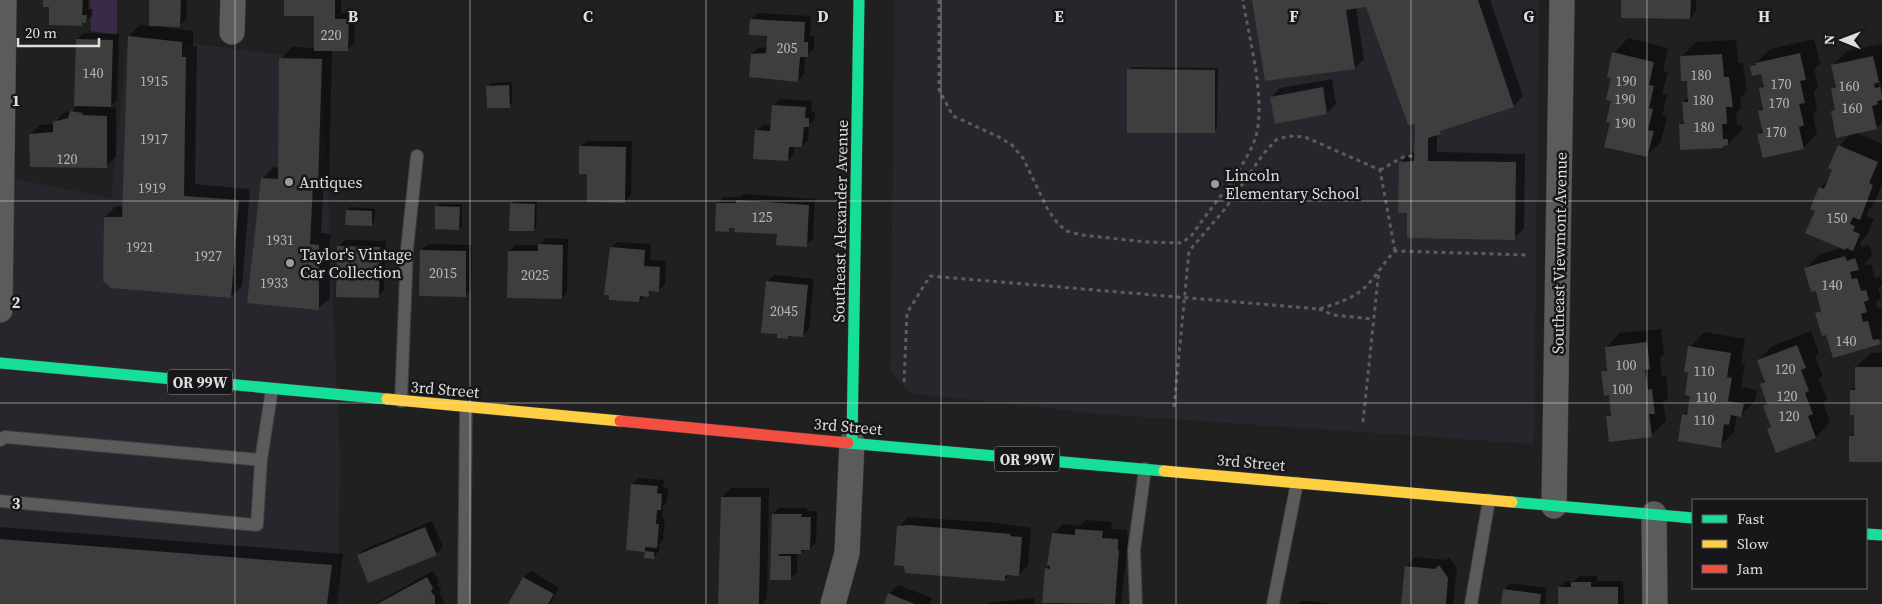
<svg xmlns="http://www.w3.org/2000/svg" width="1882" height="604" font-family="'Source Serif 4',serif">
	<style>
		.built { fill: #28252c }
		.green { fill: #372b46 }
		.shadow { fill: #0007 }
		.building { fill: #3e3e3e }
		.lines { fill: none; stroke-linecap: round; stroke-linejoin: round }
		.lane-casing { stroke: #3c3c3d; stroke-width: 14 }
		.street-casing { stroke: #3c3c3d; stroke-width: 26 }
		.fast-casing { stroke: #3c3c3d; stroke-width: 12 }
		.slow-casing { stroke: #3c3c3d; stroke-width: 12 }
		.jam-casing { stroke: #3c3c3d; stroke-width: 12 }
		.path { stroke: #5c5c5c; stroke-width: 3; stroke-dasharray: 4 4; stroke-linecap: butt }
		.lane { stroke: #5b5b5c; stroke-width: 12 }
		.street { stroke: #5b5b5c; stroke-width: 25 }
		.fast { stroke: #16e098; stroke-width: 11 }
		.slow { stroke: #ffcf43; stroke-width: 11 }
		.jam { stroke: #f24e42; stroke-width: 11 }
		.grid { fill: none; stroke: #dededf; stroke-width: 1; stroke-opacity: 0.55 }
		.poi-dot { fill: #9c9c9c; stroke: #171618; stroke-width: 2 }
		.labels { text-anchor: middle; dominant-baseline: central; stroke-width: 5; stroke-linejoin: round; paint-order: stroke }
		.number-label { font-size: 14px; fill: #b6b6b7 }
		.shield { fill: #171618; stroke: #a2a2a3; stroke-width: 1 }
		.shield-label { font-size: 15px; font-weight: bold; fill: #dededf }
		.poi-label { font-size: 16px; fill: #dededf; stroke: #171618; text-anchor: start }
		.street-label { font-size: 16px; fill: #dededf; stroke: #171618 }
		.grid-label { font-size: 16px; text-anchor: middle; font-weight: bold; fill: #dededf; stroke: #171618; stroke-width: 5; stroke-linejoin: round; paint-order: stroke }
	</style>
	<rect width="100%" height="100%" fill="#202020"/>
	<!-- built -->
	<path class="built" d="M895,0H1539L1534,444L1100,414L908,393L890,369Z
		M128,35L322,60L340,455L338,604H0V176L111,198Z"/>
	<!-- green -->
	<path class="green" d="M90,0H117V35L91,31Z"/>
	<!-- shadow -->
	<path class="shadow" d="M44,0H88V9H93L92,16L81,25Z
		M150,0H187L186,19L180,25H162V27L193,31V46H197L195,184L250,189L242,286L230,297L105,217L116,206H123L129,36L140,25L150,26Z
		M285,0H341V13H355L354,43L348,49L332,50L329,173L324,178L321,233L330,234V298L318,309L262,179L273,167L279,168L281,59L292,47L315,48V15Z
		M1254,0H1490L1523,96L1514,106L1445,128L1437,134V152L1525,154L1524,229L1514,238L1408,212L1401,162L1410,153H1416V123L1367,6L1356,7L1364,59L1355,68Z
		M1622,0H1696V11L1690,18Z
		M758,13L811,16L810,36H814V49L805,56L804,74L798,81L757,78L752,55L758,48L768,47V35L751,19Z
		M84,33L119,34L117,100L109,107L116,108V157L106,166L31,134L40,125L54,124L63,113L72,111L78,105L77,39Z
		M1628,38L1668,48L1663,71L1668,72L1662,94L1667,95L1662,116L1667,117L1661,142L1646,156L1612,122L1614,53Z
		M1814,39L1820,64L1814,69L1818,87L1814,92L1817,110L1813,114L1817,134L1803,148L1759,134L1763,129L1759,111L1764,106L1760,89L1764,84L1762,72L1751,67L1771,49Z
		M1736,40L1738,63H1743L1747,91L1740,98L1741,108L1736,113L1737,125H1742V130L1728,144L1680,125L1685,120L1683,102L1689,97L1688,80L1681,57L1696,42Z
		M1882,44V91L1880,81H1878L1882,98V122L1877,127L1855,132L1882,144V184L1874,204L1868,211L1867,216L1874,219L1867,235L1860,242L1861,247L1870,245L1872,255L1865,262L1866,266L1871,264L1875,278L1880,276L1882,284L1878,289L1881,297L1876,302L1877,309L1882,308L1880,343L1827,334L1817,313L1822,308L1817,290L1806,268L1820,254L1842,248L1816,210L1820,188L1830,178L1839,146L1852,133L1832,112L1836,108L1832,89L1836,85L1832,66L1847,51Z
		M1132,67L1218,68L1217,129L1214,132L1129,70Z
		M1332,79L1336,104L1327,113L1271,97L1280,88Z
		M512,82V103L509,106L488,86L491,83Z
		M780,99L812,101L811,112H815V119L809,125L808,140L802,146H794V154L787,160L756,131L763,125H772L773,106Z
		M587,141H632L631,195L625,201L588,173L580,147Z
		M744,194L815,199L813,239L806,245L778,233L736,227H732L728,230L718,203L724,197H740Z
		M514,201H537L536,227L533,230L511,204Z
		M439,204H462V226L459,229L436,207Z
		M350,207L375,209L374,222L371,225L347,210Z
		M546,238L568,239L567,292L561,298L509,251L516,245H539Z
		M345,240L386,241L384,290L378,297L338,247Z
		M617,242L651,244L650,260L666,261L665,284L658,291L653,290L639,301L611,248Z
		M428,244L472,245L471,289L465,296L421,250Z
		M774,275L814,279L809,329L802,336L791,335L788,338L767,282Z
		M1661,329L1664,354L1660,358L1662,376L1666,375L1668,398L1663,403L1666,421L1651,435L1608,417L1612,412L1610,394L1603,372L1608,367L1606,348L1620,333Z
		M1811,331L1819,353L1815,357L1823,376L1819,379L1827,399L1823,403L1830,422L1816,437L1777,452L1769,429L1772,426L1764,406L1768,402L1761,385L1765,380L1758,360L1772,346Z
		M1704,332L1745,339L1741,363L1745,364L1741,387L1757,390L1755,401L1741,415H1737L1734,432L1720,446L1683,415L1689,409L1691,394L1690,347Z
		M1871,353H1882V461L1851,436L1856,431V414L1851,391L1856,385V367Z
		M639,478L664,480L663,487L668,488L667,502L663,506L662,518H665L663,540L657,546H660L659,551L653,557L646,551L627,549L632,484Z
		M731,488H769L767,598L762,604H720L722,497Z
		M779,508H807V511H817L816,542L810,549L797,553V573L790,579H772L773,514Z
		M908,517L999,523L1031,528L1028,565L1019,575L1010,574L1004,580L899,527Z
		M1086,520L1112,522L1111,529L1127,530L1128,541L1121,604H1048L1046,569L1051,565L1053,534L1063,524L1080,526Z
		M432,521L443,547L436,554L358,555L365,549Z
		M0,527L343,554L337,604H0Z
		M1415,557L1446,560L1449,557L1457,568L1453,604H1402L1406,567Z
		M433,571L439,581L437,585L441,589L440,595L445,604H374Z
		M531,571L559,588L550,604H509L524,577Z
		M1579,576H1597V581H1623L1624,604H1560L1559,587L1566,581H1574Z
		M1510,583L1547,588L1545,604H1503L1504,590Z
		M898,585L932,598L929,604H884L889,594Z
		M1034,598L1035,604H988L989,603Z
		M1301,601H1312L1330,604H1298Z"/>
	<!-- building -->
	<path class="building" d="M43,0H83L82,15H87L86,23H82V26L49,25V7H43Z
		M149,0H181L180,27L149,26Z
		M284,0H335V19H349L348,51H314V16H284Z
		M1252,0H1478L1514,107L1440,131L1441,134L1428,138V161L1516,162L1515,240L1407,238V213H1398L1399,162L1414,161L1415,124L1408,125L1366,7L1346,10L1355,69L1265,81Z
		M1621,0H1691L1690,19L1621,18Z
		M750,19L805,22L804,42H808V57H800L798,82L749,77L751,54L766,53L767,36L749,35Z
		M128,36L182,42V57H186L184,196L239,200L231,298L111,288L103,281L104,217H122Z
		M76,39L113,40L111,107L74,106Z
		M1612,52L1654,62L1649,85L1654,86L1649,108L1653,109L1648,130L1654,131L1647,157L1604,147L1610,123L1606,122L1611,101L1606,100L1611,78L1607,77Z
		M1800,53L1806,80L1800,81L1805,103L1799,104L1804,125L1799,127L1804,149L1763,158L1757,134L1763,133L1758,111L1763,110L1759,88L1764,87L1761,74L1752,76L1750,66L1756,65L1755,63Z
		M1722,54L1724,77H1729L1733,107H1726L1727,124H1722L1723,139H1728V145L1723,146V148L1680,150L1679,124H1684L1682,102H1688L1687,81H1681L1680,56Z
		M1873,56L1879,82L1874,84L1875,88L1880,87L1882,97V100L1877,101L1878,104L1872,106L1877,129L1836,138L1831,111L1835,110L1831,89L1836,87L1831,65Z
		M279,58L322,59L318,186H313L310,244L319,245V310L247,303L261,178L278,179Z
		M1127,69L1215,70V133H1127Z
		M509,85L510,108H487L486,86Z
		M1323,87L1327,114L1275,124L1270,97Z
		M772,105L806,107L805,118H809V127H804L802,147H789L788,161L753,159L755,130L770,131Z
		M70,111L83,113L82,115L107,116V168L30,167L29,134L53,132V122L68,118Z
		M1838,145L1878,162L1869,183L1873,185L1860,220L1853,217L1850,224L1855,226L1853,231L1860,234L1853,251L1846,248L1845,250L1805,233L1815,211L1810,209L1819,187L1824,189L1832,170L1828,168Z
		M579,146L626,147L625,203L587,202V174H579Z
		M736,200L809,205L807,247L776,245L777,234L734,232L735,228H729V232L715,231L716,203H736Z
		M510,203L535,204L534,231H509Z
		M435,206L460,207L459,230L435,229Z
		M346,210L372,211V226L345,225Z
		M538,244L563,245L562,299L507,298L508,251H538Z
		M337,246L380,247L379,298L336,297Z
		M610,247L645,250L644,266L660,267L659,292L649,291V297L640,296L639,302L609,300V295H604Z
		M420,250L466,251V297L419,296Z
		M1845,256L1847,261L1855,258L1859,270L1850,272L1852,279L1857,278L1861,291L1866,290L1869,300L1864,302L1867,312L1861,314L1863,322L1868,321L1873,340L1879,339L1881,344L1833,358L1826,335L1822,336L1815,313L1821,311L1816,291L1811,292L1804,268Z
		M766,281L808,285L803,337L788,336V339L777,338V334L761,333Z
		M1647,342L1650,369L1645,370L1648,390L1652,389L1655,414H1649L1652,437L1609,442L1606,416H1611L1609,395L1604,396L1601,371H1607L1605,347Z
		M1797,345L1806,368L1801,370L1809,391L1805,393L1813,414L1808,416L1816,438L1776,453L1767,429L1771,427L1763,406L1767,404L1760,384L1765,382L1757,360Z
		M1688,346L1731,353L1727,377L1732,378L1728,401L1744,404L1741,417L1731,415L1729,425L1724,424L1721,448L1678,441L1682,414L1687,415L1690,396L1685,395L1688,372H1684Z
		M1855,367H1882V462H1849V436H1854V415H1850V390H1855Z
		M631,484L658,486L657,493L662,494L661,510H657L656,524H659L657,548L645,547V552L626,550Z
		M721,497H761L759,604H718Z
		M772,514H802L801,517H811L810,550H801V554H779V556H791V580H770Z
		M910,525L1011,534L1010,536L1022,537L1019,576L1008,575L1005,576V581L905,573L904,566L894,565L897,526Z
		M425,527L437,555L368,583L357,555Z
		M1075,529L1103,531L1102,538L1118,539V550H1119L1115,604L1042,603L1045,568L1050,569V566L1047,565L1052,533L1075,535Z
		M0,539L332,565L327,604H0Z
		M645,551L654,552V559L644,558Z
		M1439,565L1448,578L1446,604H1401L1405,566L1435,569Z
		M427,577L433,588L431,592L435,596V604H377Z
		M523,577L554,594L548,604H508Z
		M1571,582H1591V587H1618V604H1558V587H1571Z
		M1503,589L1541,594L1540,604H1501Z
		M888,593L902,599L915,604H884Z"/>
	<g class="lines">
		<!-- lane casing -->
		<g class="lane-casing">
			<path id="lane" d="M401,401L407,249L417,156
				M0,440L5,437L261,460
				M0,501L257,525L261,460L272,389
				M464,604L466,407
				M1136,604L1134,550L1145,469
				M1273,604L1297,483
				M1471,604L1489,500"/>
		</g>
		<!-- street casing -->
		<g class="street-casing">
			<path id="street" d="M232,32L233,0
				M0,310L4,0
				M1554,506L1562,0
				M1654,514L1655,604
				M833,604L847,553L852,443"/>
		</g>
		<!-- fast casing -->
		<g class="fast-casing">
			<path id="fast" d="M0,363L387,399
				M848,443L1164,471
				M852,443L859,0
				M1512,502L1693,518
				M1866,534L1882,535"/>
		</g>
		<!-- slow casing -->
		<g class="slow-casing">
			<path id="slow" d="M387,399L620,421
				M1164,471L1512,502"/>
		</g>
		<!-- jam casing -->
		<g class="jam-casing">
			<path id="jam" d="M620,421L848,443"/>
		</g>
		<!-- path -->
		<path class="path" d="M939,0V90L953,116L997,136L1012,145L1023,158L1048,210L1058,224L1067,231L1081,235L1147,242L1182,243L1192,235C1210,208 1247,166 1256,136C1266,99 1249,39 1243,0
			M1380,170L1405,156H1414
			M1319,309L1333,315L1373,319
			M904,382L907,313L930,276L1319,309C1338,303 1357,298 1370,282C1379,272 1385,261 1395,251L1528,255
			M1174,407L1189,251L1225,209L1264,153L1276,140L1288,136L1305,137L1380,170L1395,251
			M1363,422L1379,269"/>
		<!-- lane -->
		<use href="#lane" class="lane"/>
		<!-- street -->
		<use href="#street" class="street"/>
		<!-- fast -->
		<use href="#fast" class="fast"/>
		<!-- slow -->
		<use href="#slow" class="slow"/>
		<!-- jam -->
		<use href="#jam" class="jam"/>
	</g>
	<!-- grid -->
	<path class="grid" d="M235,0V604M470,0V604M706,0V604M941,0V604M1176,0V604M1411,0V604M1647,0V604M0,201H1882M0,403H1882"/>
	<!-- markers -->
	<g class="poi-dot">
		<circle cx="289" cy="182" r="5"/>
		<circle cx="1215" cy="184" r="5"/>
		<circle cx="290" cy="263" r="5"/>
	</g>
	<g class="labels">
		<!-- number labels -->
		<g class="number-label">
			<text x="331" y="35">220</text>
			<text x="787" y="48">205</text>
			<text x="93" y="73">140</text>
			<text x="1701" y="75">180</text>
			<text x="154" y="81">1915</text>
			<text x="1626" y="81">190</text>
			<text x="1781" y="84">170</text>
			<text x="1849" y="86">160</text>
			<text x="1625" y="99">190</text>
			<text x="1703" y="100">180</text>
			<text x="1779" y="103">170</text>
			<text x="1852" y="108">160</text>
			<text x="1625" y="123">190</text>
			<text x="1704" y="127">180</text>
			<text x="1776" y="132">170</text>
			<text x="154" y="139">1917</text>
			<text x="67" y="159">120</text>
			<text x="152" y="188">1919</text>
			<text x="762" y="217">125</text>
			<text x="1837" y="218">150</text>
			<text x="280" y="240">1931</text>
			<text x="140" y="247">1921</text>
			<text x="208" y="256">1927</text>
			<text x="443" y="273">2015</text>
			<text x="535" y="275">2025</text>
			<text x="274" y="283">1933</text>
			<text x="1832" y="285">140</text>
			<text x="784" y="311">2045</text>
			<text x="1846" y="341">140</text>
			<text x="1626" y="365">100</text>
			<text x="1785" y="369">120</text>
			<text x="1704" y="371">110</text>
			<text x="1622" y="389">100</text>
			<text x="1787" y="396">120</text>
			<text x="1706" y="397">110</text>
			<text x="1789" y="416">120</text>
			<text x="1704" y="420">110</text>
		</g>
		<!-- shield labels -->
		<g class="shield">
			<rect x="167.5" y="369.5" width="65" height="25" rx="4"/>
			<rect x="994.5" y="446.5" width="65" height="25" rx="4"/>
		</g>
		<g class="shield-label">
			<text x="200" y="382">OR 99W</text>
			<text x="1027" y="459">OR 99W</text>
		</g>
		<!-- poi labels -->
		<g class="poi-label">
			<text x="1225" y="175">Lincoln<tspan x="1225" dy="18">Elementary School</tspan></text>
			<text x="299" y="182">Antiques</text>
			<text x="300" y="254">Taylor's Vintage<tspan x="300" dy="18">Car Collection</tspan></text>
		</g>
		<!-- street labels -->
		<g class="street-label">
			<text transform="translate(840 221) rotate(-89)">Southeast Alexander Avenue</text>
			<text transform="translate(1559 253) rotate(-89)">Southeast Viewmont Avenue</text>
			<text transform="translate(445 389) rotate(5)">3rd Street</text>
			<text transform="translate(848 426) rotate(5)">3rd Street</text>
			<text transform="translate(1251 462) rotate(5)">3rd Street</text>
		</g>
	</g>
	<g class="grid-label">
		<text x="353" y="22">B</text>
		<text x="588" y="22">C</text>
		<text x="823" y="22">D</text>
		<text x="1059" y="22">E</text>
		<text x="1294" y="22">F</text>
		<text x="1529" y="22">G</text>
		<text x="1764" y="22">H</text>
		<text x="16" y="106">1</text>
		<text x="16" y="308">2</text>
		<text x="16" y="509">3</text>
	</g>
	<!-- legend -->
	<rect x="1692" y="499" width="175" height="90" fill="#171618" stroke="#676668"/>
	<rect x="1702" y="515" width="25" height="8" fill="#16e098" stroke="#676668"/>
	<text x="1737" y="524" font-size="15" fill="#dededf">Fast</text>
	<rect x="1702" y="540" width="25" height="8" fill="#ffcf43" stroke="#676668"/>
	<text x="1737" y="549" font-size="15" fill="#dededf">Slow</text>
	<rect x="1702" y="565" width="25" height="8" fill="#f24e42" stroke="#676668"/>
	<text x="1737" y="574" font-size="15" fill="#dededf">Jam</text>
	<!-- north arrow -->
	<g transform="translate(1842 40) rotate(271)" stroke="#171618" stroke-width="4" paint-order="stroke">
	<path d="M0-4L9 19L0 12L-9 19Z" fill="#dededf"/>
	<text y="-8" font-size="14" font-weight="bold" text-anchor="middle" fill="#dededf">N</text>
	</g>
	<!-- scale -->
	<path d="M18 38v8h81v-8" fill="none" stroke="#dededf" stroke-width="2.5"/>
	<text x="25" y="38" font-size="15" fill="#dededf" stroke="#171618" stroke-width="4" paint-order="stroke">20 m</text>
</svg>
